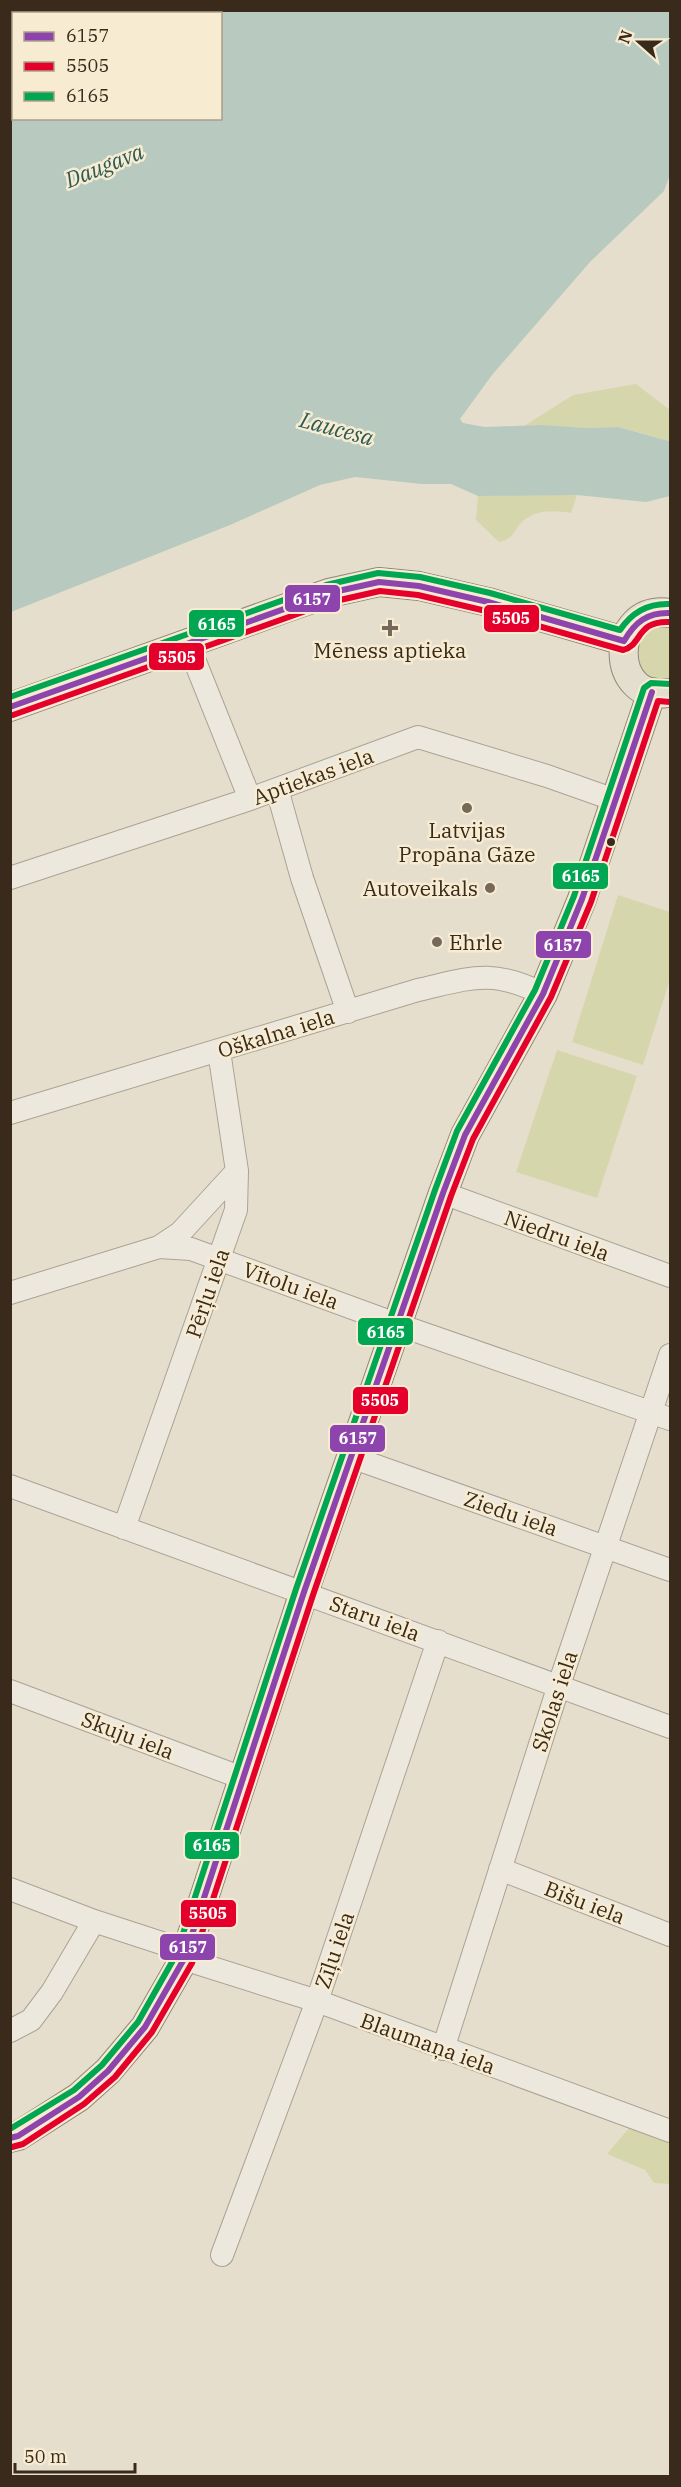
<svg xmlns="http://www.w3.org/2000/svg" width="681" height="2487" font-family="'IBM Plex Serif',serif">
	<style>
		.green { fill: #d6d6ad }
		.water { fill: #b8cabf; fill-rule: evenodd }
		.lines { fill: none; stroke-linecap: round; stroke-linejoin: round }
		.minor-casing { stroke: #aaa295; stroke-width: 24 }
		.major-casing { stroke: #90887c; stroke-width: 30 }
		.minor { stroke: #ede8dd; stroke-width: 22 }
		.major { stroke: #e4decf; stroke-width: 28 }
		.bus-1-casing { stroke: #f7ecd1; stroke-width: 10 }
		.bus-2-casing { stroke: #f7ecd1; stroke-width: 10 }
		.bus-3-casing { stroke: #f7ecd1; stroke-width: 10 }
		.bus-1 { stroke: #8e44ad; stroke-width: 6 }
		.bus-2 { stroke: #e4002b; stroke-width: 6 }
		.bus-3 { stroke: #00a651; stroke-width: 6 }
		.poi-dot { fill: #76695a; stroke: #f7ecd1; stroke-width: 2 }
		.bus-dot { fill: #392a1c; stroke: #f7ecd1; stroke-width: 2 }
		.labels { text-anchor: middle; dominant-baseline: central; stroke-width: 5; stroke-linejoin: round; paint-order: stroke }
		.poi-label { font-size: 21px; fill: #392a1c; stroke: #f7ecd1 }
		.street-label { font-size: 21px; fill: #392a1c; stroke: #f7ecd1 }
		.water-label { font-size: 22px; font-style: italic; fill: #2b5a57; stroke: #f7ecd1 }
		.line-badge { stroke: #f7ecd1; stroke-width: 2 }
		.badge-label { font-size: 16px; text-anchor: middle; font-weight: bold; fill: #fff }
	</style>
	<rect width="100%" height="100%" fill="#e6decc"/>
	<!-- green -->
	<path class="green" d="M636,384L670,410V441L618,427L585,428L524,426L573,395Z
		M555,494L577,495L571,513C553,510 533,509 520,524C513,533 512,539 499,542L476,520L478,496Z
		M670,625V681C662,680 654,681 648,676C632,664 633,636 652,628C657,625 665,626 670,625Z
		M618,895L670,912V979L643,1065L572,1042Z
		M557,1050L637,1076L597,1198L516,1172Z
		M630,2127L670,2141V2184L654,2183L645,2170L607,2154Z"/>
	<!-- water -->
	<path class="water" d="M11,10L670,11V175L664,191L590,262L492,375L460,419L463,423L485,427L541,425L585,428L618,427L669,441L670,496L646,502L577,495L478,496L451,484H422L355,477L320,485L230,525L11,612ZM14,14H220V118H14Z"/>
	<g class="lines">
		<!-- minor casing -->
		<g class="minor-casing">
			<path id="minor" d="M188,644L250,799
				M277,789L302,878L348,1012
				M10,878L250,799L418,737L547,776L615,800
				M10,1113L418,990C471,978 491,968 543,994
				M443,1193L670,1276
				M159,1247L180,1233L237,1171
				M10,1293L159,1247L191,1249L396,1324L670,1419
				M351,1457L670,1570
				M10,1486L670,1727
				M124,1528L236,1210L237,1171L219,1051
				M10,1691L245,1779
				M500,1869L670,1935
				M10,1889L94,1921L186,1951
				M184,1959L317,2001L670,2131
				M10,2031L31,2020L52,1992L94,1921
				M443,2049L559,1685L670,1355
				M222,2255L317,2001L438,1641"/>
		</g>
		<!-- major casing -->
		<g class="major-casing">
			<path id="major" d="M668,693C610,703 607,604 670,613
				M10,707L286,608L329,593L379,582L419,586L488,602L624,641
				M10,2138L18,2136L79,2097L108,2071L145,2027L184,1959L304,1592L443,1193L465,1135L543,994L582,899L652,692"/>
		</g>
		<!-- minor -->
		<use href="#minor" class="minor"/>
		<!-- major -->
		<use href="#major" class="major"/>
		<!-- bus-1 casing -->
		<g class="bus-1-casing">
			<path id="bus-1" d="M624,641C635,622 648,612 670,613
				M10,707L329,593L379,582L419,586L488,602L624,641
				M10,2138L18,2136L79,2097L108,2071L145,2027L184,1959L304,1592L443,1193L465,1135L543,994L582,899L652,692"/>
		</g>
		<!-- bus-2 casing -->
		<g class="bus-2-casing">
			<path id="bus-2" d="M13,715L331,602L380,591L418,595L486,611L623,650C642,646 636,620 670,622
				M12,2147L23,2144L84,2104L115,2077L152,2032L192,1963L313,1595L451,1196L473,1139L551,997L591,902L658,701L670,702"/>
		</g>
		<!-- bus-3 casing -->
		<g class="bus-3-casing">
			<path id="bus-3" d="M10,697L326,585L378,573L420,577L490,593L620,630C632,612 648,603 670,604
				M10,2129L74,2090L102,2065L138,2022L176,1955L296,1589L435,1190L457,1131L535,990L574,896L644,688L651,683L670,684"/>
		</g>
		<!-- bus-1 -->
		<use href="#bus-1" class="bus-1"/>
		<!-- bus-2 -->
		<use href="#bus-2" class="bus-2"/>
		<!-- bus-3 -->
		<use href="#bus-3" class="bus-3"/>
	</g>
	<!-- markers -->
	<g class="poi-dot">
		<path d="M387 619h6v6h6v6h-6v6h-6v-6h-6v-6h6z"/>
		<circle cx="467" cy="808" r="6"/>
		<circle cx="490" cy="888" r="6"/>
		<circle cx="437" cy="942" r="6"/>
	</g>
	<circle class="bus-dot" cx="611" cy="842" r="5"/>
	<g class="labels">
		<!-- poi labels -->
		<g class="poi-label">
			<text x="390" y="650">Mēness aptieka</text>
			<text x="467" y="830">Latvijas<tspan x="467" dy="24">Propāna Gāze</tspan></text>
			<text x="478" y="888" text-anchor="end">Autoveikals</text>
			<text x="449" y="942" text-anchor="start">Ehrle</text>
		</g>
		<!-- street labels -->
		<g class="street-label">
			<text transform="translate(313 776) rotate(-20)">Aptiekas iela</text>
			<text transform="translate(276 1033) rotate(-17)">Oškalna iela</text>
			<text transform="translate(557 1235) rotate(20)">Niedru iela</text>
			<text transform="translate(291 1285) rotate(20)">Vītolu iela</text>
			<text transform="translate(207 1293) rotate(-71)">Pērļu iela</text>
			<text transform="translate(511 1513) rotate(19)">Ziedu iela</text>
			<text transform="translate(375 1618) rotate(20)">Staru iela</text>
			<text transform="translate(554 1701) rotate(-72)">Skolas iela</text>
			<text transform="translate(128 1735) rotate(21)">Skuju iela</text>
			<text transform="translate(585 1902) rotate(21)">Bišu iela</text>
			<text transform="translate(334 1950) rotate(-71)">Zīļu iela</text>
			<text transform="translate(428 2043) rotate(20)">Blaumaņa iela</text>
		</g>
		<!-- water labels -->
		<g class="water-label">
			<text transform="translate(104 165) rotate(-22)">Daugava</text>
			<text transform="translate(337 428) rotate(15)">Laucesa</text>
		</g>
	</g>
	<g class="line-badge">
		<rect x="284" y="584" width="57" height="29" rx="6" fill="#8e44ad"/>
		<rect x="483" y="604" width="57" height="29" rx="6" fill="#e4002b"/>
		<rect x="188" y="609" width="57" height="29" rx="6" fill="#00a651"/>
		<rect x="148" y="642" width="57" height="29" rx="6" fill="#e4002b"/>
		<rect x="552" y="862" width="57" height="28" rx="6" fill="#00a651"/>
		<rect x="535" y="930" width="57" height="29" rx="6" fill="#8e44ad"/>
		<rect x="357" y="1317" width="57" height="29" rx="6" fill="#00a651"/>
		<rect x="352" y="1386" width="57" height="29" rx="6" fill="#e4002b"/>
		<rect x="329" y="1424" width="57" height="29" rx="6" fill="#8e44ad"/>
		<rect x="184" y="1831" width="56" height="29" rx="6" fill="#00a651"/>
		<rect x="180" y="1899" width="57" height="29" rx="6" fill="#e4002b"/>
		<rect x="159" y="1933" width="57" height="28" rx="6" fill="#8e44ad"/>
	</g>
	<g class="badge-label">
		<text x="312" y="605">6157</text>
		<text x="511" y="624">5505</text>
		<text x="217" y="630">6165</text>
		<text x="177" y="663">5505</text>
		<text x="581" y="882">6165</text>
		<text x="563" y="951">6157</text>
		<text x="386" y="1338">6165</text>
		<text x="380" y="1406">5505</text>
		<text x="358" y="1444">6157</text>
		<text x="212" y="1851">6165</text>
		<text x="208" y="1919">5505</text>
		<text x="188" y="1953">6157</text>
	</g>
	<!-- border -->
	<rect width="681" height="2487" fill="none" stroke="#392a1c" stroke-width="24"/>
	<!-- legend -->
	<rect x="12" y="12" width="210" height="108" fill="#f7ecd1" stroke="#ab9e89" stroke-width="1.5"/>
	<rect x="24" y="32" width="30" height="9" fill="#8e44ad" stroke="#ab9e89" stroke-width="1.5"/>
	<text x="66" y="42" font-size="18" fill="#392a1c">6157</text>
	<rect x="24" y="62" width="30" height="9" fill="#e4002b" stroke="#ab9e89" stroke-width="1.5"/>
	<text x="66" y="72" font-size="18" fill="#392a1c">5505</text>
	<rect x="24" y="92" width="30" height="9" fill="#00a651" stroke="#ab9e89" stroke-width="1.5"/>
	<text x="66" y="102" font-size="18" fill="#392a1c">6165</text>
	<!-- north arrow -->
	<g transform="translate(639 42) rotate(291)" stroke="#f7ecd1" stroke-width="4.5" paint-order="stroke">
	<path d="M0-4.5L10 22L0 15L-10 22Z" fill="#392a1c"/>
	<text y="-9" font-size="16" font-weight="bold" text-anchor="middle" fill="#392a1c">N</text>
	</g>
	<!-- scale -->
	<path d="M15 2463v9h120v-9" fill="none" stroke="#392a1c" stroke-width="3"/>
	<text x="24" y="2463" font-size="18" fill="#392a1c" stroke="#f7ecd1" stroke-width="4.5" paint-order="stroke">50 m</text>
</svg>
